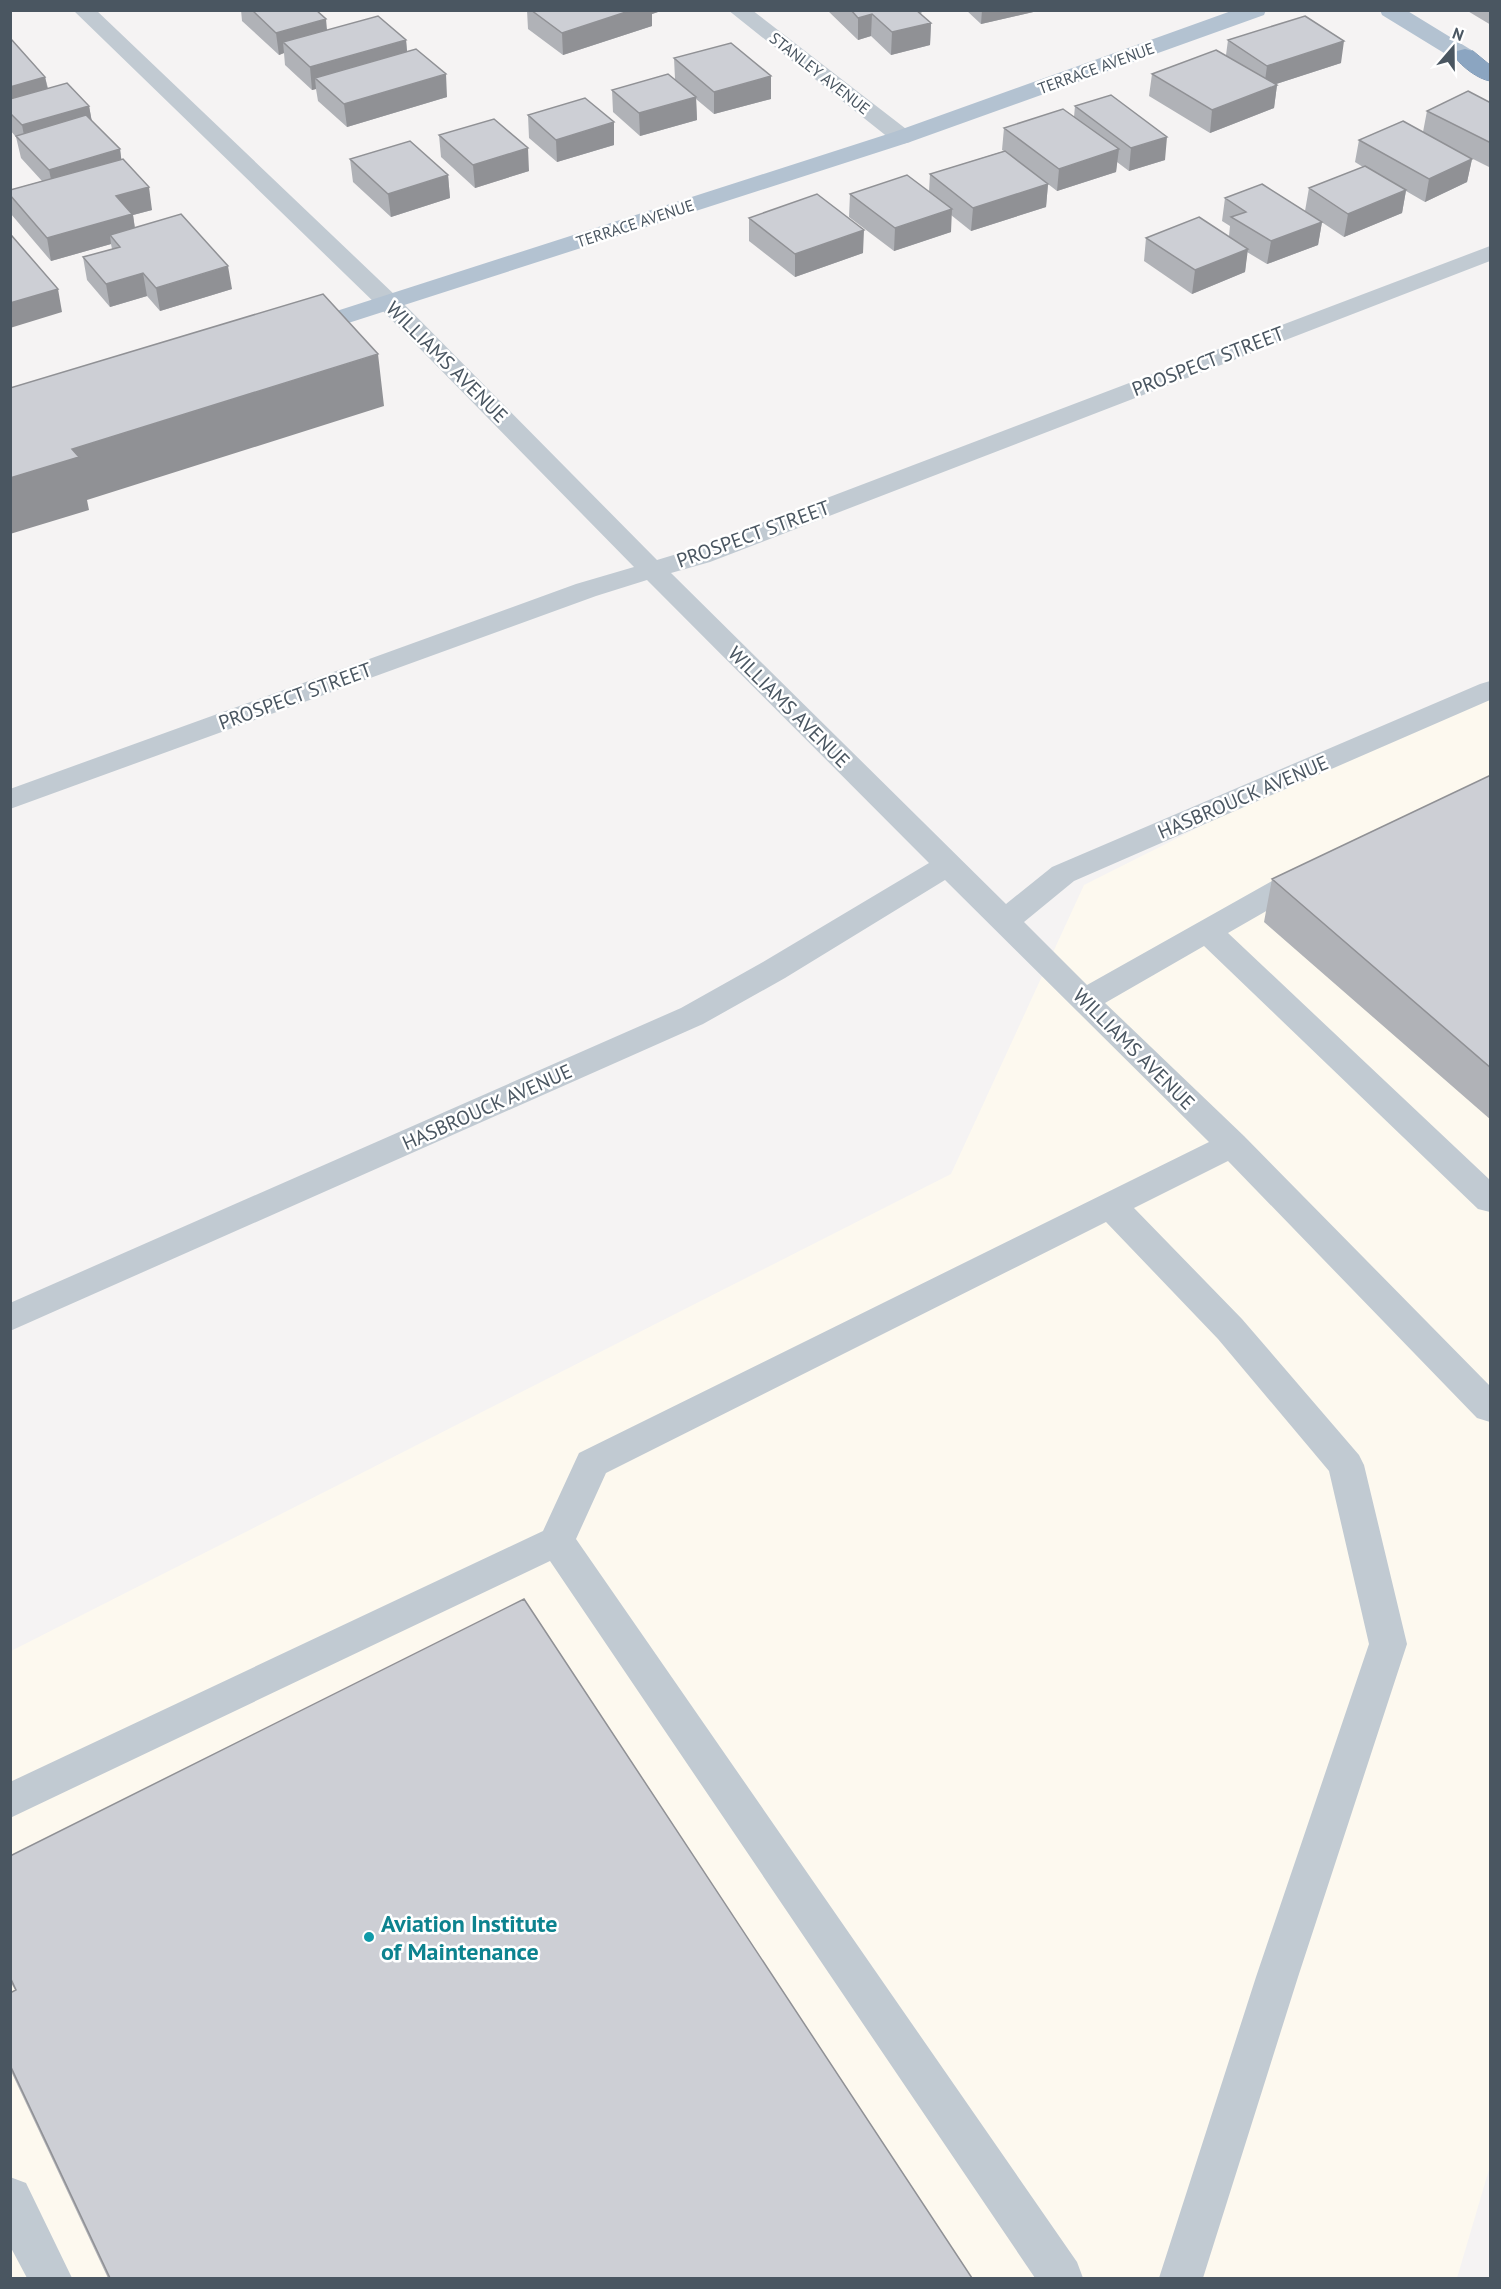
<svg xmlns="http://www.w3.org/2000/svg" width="1501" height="2289" font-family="'PT Sans',sans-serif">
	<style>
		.commercial { fill: #fdf9ef }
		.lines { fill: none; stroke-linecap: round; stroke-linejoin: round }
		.highway-casing { stroke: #7690ad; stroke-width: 1 }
		.minor { fill: #c1cad2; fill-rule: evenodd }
		.major { fill: #b3c2d1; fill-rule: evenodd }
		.highway { fill: #8ba5c1; fill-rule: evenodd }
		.wall { fill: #b0b2b7 }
		.shaded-wall { fill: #909195 }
		.building { fill: #cdcfd5; stroke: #909195; stroke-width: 1.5 }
		.culture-dot { fill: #0f9aa8; stroke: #fff; stroke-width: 2 }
		.labels { text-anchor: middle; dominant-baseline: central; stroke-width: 5; stroke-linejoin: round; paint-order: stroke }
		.far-street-label { font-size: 16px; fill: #4a5661; stroke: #fff }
		.street-label { font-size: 20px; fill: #4a5661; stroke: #fff }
		.near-culture-label { font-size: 24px; font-weight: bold; fill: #0d838f; stroke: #fff; text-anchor: start }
	</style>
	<rect width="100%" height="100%" fill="#f5f3f3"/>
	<!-- commercial -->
	<path class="commercial" d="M1490,681V2166L1457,2278H11V1651L951,1174L1084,885Z"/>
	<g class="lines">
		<!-- highway casing -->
		<g class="highway-casing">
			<path id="highway" d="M1465,49L1473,51L1490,65V81C1478,79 1462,67 1454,56L1457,51Z"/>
		</g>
		<!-- minor -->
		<path class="minor" d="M73,10H96L397,297L657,560L690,550L1490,246V261L710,562L671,573L1006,904L1052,867L1480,684L1490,681V700L1074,881L1024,922L1087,985L1297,867L1308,864L1319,867L1323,874L1319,881L1228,933L1490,1180V1212L1478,1209L1204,946L1105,1003L1244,1136L1490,1386V1422L1477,1418L1228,1161L1134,1208L1242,1319L1359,1455L1364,1465L1407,1644L1298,1977L1203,2278H1159L1256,1977L1369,1644L1329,1471L1218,1339L1106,1222L606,1473L576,1539L1077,2262L1083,2278H1035L550,1561L10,1818V1782L543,1531L579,1453L1209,1142L945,880L785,978L703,1024L10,1331V1303L681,1008L763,962L929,863L647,580L596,596L10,809V789L576,584L634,567L379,307Z
			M728,10H752L910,132L913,137L910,142L902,144L894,142Z
			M10,2177L26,2183L72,2278H27L10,2246Z"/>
		<!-- major -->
		<path class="major" d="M1234,10H1266L1264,15L910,142L311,335L302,337L293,335L290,330L293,325L894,132Z
			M1380,10H1406L1473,51L1476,56L1473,61L1465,63L1457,61L1382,15Z"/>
		<!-- highway -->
		<use href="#highway" class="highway"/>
	</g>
	<!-- wall -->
	<path class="wall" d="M241,10H316L327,30L406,40L407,52L447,97L347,127L318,101L316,89L312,90L285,65L284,53L279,55L242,21Z
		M527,10H658V12L652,14V26L563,55L528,29Z
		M827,10H922L921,15L931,23L930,45L891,55L871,36L858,40Z
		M966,10H1042L981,24Z
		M1466,10H1491V25Z
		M11,39L45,77L48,88L89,106L92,122L120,149L121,159L152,210L133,215L135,228L232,289L160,311L147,296L110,307L87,280L83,257L112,249L111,244L51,261L11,214L10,209V190L42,181L21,158L16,137L10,130Z
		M1228,40L1341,63L1276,84L1277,85L1274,108L1210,133L1149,96L1152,74L1226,55Z
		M674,58L771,99L714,114L696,99L697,120L640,136L613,112L612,90L675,79Z
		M1491,103V168L1455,150L1472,159L1467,182L1425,202L1406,191L1402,213L1344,237L1305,211L1309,188L1363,167L1355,162L1359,140L1423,132L1427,111Z
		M1075,106L1165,160L1129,171L1117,162L1116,172L1057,191L1048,184L1046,207L971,231L951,215V232L894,251L849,217L850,194L929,192L930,174L1004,151L1002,150L1004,128L1074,117Z
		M528,115L614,145L557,162L529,138Z
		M439,135L529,171L475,188L441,157Z
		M350,159L448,175L450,198L391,217L353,182Z
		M1225,198L1322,222L1318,245L1267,264L1247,252L1245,272L1192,294L1144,261L1146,238L1229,236L1230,226L1222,221Z
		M749,218L863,253L795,277L749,241Z
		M1491,775V1120L1264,922L1272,879Z
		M10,1856L972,2278H108L10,2069V1993L15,1990L10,1981Z"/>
	<!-- shaded-wall -->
	<path class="shaded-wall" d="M632,10H658V12L652,14V26L563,55L562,33Z
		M982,10H1042L981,24Z
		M872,14L871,36L858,40V18Z
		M326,19L328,41L283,42L284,53L279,55L276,33Z
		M931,23L930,45L891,55L892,32Z
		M406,40L408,62L315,78L316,89L312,90L310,67Z
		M1344,41L1341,63L1264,88L1267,66Z
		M446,74L447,97L347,127L344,104Z
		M771,76V99L714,114V92Z
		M45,77L50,100L10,110V87Z
		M1277,85L1274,108L1210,133L1212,110Z
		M696,97L697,120L640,136L639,113Z
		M89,106L93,128L26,146L22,125Z
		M614,122V145L557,162L556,140Z
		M1167,137L1165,160L1129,171L1131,148Z
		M528,148L529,171L475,188L473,165Z
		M120,149L123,172L54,193L49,170Z
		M1119,149L1116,172L1057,191L1059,169Z
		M1472,159L1467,182L1425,202L1429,179Z
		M448,175L450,198L391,217L388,194Z
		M1048,184L1046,207L971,231L973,208Z
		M149,187L152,210L133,215L136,237L110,235L111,244L51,261L47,238L116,196Z
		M1406,190L1402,213L1344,237L1348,214Z
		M952,209L951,232L894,251L895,228Z
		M1322,222L1318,245L1267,264L1271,241Z
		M864,230L863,253L795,277V254Z
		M1248,249L1245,272L1192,294L1195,270Z
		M228,266L232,289L160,311L156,288Z
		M143,273L147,296L110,307L106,284Z
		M58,289L62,312L10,328V303Z
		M378,354L384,406L87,500L89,510L10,534V478L72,449Z"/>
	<!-- building -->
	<path class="building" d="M252,10H316L326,19L276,33Z
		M531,10H632L562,33Z
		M851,10H916L931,23L892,32L872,14L858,18Z
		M378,16L406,40L310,67L283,42Z
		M1305,16L1344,41L1267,66L1228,40Z
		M10,39H11L45,77L10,87Z
		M731,43L771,76L714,92L674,58Z
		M416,49L446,74L344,104L315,78Z
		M1216,50L1277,85L1212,110L1152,74Z
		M668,74L696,97L639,113L612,90Z
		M67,83L89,106L22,125L10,113V99Z
		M1468,91L1491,103V143L1427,111Z
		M1111,95L1167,137L1131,148L1075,106Z
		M585,98L614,122L556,140L528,115Z
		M1063,109L1119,149L1059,169L1004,128Z
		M86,115L120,149L49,170L16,136Z
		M494,119L528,148L473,165L439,135Z
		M1403,121L1472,159L1429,179L1359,140Z
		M410,141L448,175L388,194L350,159Z
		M1005,151L1048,184L973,208L930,174Z
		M123,159L149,187L116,196L132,214L47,238L10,195V190Z
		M1365,166L1406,190L1348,214L1309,188Z
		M907,175L952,209L895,228L850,194Z
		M1262,184L1322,222L1271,241L1231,217L1246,212L1225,198Z
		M817,194L864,230L795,254L749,218Z
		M181,214L228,266L156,288L143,273L106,284L83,257L120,247L110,235Z
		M1199,217L1248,249L1195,270L1146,238Z
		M12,236L58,289L10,303V237Z
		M323,294L378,354L72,449L79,457L10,478V388Z
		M1491,775V1068L1272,879Z
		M524,1599L972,2278H110L10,2065V1993L16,1990L10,1977V1856Z"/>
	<!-- markers -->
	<circle class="culture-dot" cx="369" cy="1937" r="6"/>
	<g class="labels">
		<!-- far-street labels -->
		<g class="far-street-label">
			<text transform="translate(1096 68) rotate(-20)">TERRACE AVENUE</text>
			<text transform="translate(820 73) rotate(38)">STANLEY AVENUE</text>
			<text transform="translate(635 223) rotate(-18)">TERRACE AVENUE</text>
		</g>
		<!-- street labels -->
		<g class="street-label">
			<text transform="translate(1208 361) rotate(-21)">PROSPECT STREET</text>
			<text transform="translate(447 362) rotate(45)">WILLIAMS AVENUE</text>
			<text transform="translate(753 534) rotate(-20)">PROSPECT STREET</text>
			<text transform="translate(295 696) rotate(-20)">PROSPECT STREET</text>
			<text transform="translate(789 707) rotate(45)">WILLIAMS AVENUE</text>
			<text transform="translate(1243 797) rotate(-23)">HASBROUCK AVENUE</text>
			<text transform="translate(1134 1049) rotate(45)">WILLIAMS AVENUE</text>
			<text transform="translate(487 1107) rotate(-24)">HASBROUCK AVENUE</text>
		</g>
		<!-- near-culture labels -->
		<g class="near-culture-label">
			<text x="381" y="1923">Aviation Institute<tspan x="381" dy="28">of Maintenance</tspan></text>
		</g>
	</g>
	<!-- border -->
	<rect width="1501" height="2289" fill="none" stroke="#4a5661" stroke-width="24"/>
	<!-- north arrow -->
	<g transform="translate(1453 48) rotate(20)" stroke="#ffffff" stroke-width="4.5" paint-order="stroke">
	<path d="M0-4.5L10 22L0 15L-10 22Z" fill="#4a5661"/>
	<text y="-9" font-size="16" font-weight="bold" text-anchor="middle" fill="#4a5661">N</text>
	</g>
</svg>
